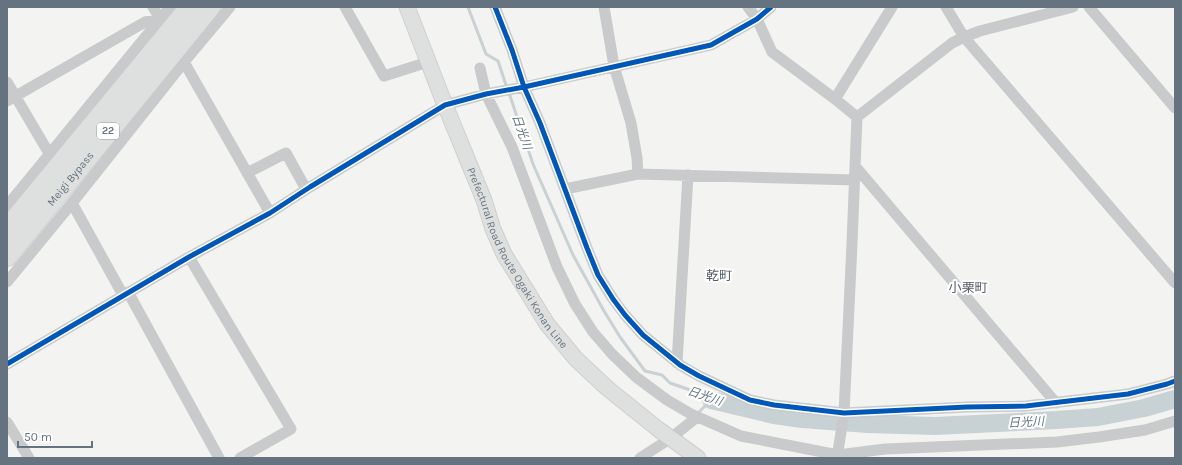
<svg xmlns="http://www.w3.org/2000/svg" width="1182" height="465" font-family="Karla,'Noto Sans JP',sans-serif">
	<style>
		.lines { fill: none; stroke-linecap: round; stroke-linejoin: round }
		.stream { stroke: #c8d1d3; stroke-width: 3 }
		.river { stroke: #c8d1d3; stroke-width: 18 }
		.secondary-casing { stroke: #cfcfcf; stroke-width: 17 }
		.highway-casing { stroke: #d0d1d1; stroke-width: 22 }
		.street { stroke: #c8cacb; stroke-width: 11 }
		.secondary { stroke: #dedfdf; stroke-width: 15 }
		.highway { stroke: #dedfdf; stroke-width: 20 }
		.cycleway-casing { stroke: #fff; stroke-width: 8 }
		.cycleway { stroke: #0057b8; stroke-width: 5 }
		.labels { text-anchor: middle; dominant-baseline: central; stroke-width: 4; stroke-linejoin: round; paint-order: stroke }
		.shield { fill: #fff; stroke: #929da5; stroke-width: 1 }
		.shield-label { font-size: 10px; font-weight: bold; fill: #64737f }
		.street-label { font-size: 11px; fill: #64737f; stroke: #fff }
		.water-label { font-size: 12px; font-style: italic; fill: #5f757d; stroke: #fff }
		.quarter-label { font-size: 13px; fill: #525c65; stroke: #fff }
	</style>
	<rect width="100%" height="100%" fill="#f3f3f1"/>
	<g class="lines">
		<!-- stream -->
		<path class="stream" d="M468,7L486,54L498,61L507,88
			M509,93L533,164L573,255L604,311L620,337L645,371L662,375L670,383L696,392L711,400L697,414"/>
		<!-- river -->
		<path class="river" d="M711,400L774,415L802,419L868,424L935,426L1057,420L1098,417L1144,408L1175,399"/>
		<!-- secondary casing -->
		<g class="secondary-casing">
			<g id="secondary">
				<path id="s1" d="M407,7L445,105L484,200L493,229L504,254L547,324L576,359L607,388L658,429L698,458"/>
			</g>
		</g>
		<!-- highway casing -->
		<g class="highway-casing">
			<g id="highway">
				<path d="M7,229L190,7"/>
				<path id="s2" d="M7,256L210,7"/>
			</g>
		</g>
		<!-- street -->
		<path class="street" d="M345,7L384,76L428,62
			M495,7L512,50L524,87L540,123L587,248L598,275L613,299L625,315L643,335L680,365L699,376L750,400L774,405L844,413L967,407L1026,406L1128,394L1167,384L1175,381
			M604,7L614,66L631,123L637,158L638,174L855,180
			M748,7L757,19L772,52L835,99L857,117
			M946,7L964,37L1175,283
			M1089,7L1175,108
			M184,62L230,7
			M480,68L486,94L512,147L557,267L575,304L593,332L612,354L636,377L667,400L691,414L741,436L838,455L885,449L1057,442L1099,437L1145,430L1175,421
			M7,82L50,155
			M835,99L892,7
			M7,101L145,22L160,19L153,7
			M857,117L952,43L964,37L980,31L1073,7
			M855,166L1056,403
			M247,173L286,153L306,189
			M565,189L638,174
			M7,206L170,7
			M189,257L291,429L240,458
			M7,282L72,203
			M128,292L219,458
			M123,295L72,203L184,62L270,213
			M677,363L688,175
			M7,364L189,257L270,213L310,187L445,105L486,94L524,87L711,45L757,19L771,7
			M7,422L29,458
			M640,458L671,438L697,417
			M837,458L844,413L852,244L857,117"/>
		<!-- secondary -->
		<use href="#secondary" class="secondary"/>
		<!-- highway -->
		<use href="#highway" class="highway"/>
		<!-- cycleway casing -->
		<g class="cycleway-casing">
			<path id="cycleway" d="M495,7L512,50L524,87L540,123L587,248L598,275L613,299L625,315L643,335L680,365L699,376L750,400L774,405L844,413L967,407L1026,406L1128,394L1167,384L1175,381
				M7,364L189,257L270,213L310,187L445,105L486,94L524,87L711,45L757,19L771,7"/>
		</g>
		<!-- cycleway -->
		<use href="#cycleway" class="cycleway"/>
	</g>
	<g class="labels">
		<!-- shield labels -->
		<rect class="shield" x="97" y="123" width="22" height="16" rx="3"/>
		<g class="shield-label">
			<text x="108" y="131">22</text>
		</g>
		<!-- street labels -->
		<g class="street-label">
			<text stroke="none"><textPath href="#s2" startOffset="100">Meigi Bypass</textPath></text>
			<text stroke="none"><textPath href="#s1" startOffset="275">Prefectural Road Route Ogaki Konan Line</textPath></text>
		</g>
		<!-- water labels -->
		<g class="water-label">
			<text transform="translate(522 132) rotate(71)">日光川</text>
			<text transform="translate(705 396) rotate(19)">日光川</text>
			<text transform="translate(1026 422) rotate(-3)">日光川</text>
		</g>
		<!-- quarter labels -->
		<g class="quarter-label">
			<text x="719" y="275">乾町</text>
			<text x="968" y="287">小栗町</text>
		</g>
	</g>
	<!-- border -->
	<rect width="1182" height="465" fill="none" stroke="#64737f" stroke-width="16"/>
	<!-- scale -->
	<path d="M18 441v6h74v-6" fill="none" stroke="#64737f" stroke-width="2"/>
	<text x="24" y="441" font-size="12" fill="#64737f" stroke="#ffffff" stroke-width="3" paint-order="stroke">50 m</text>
</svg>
